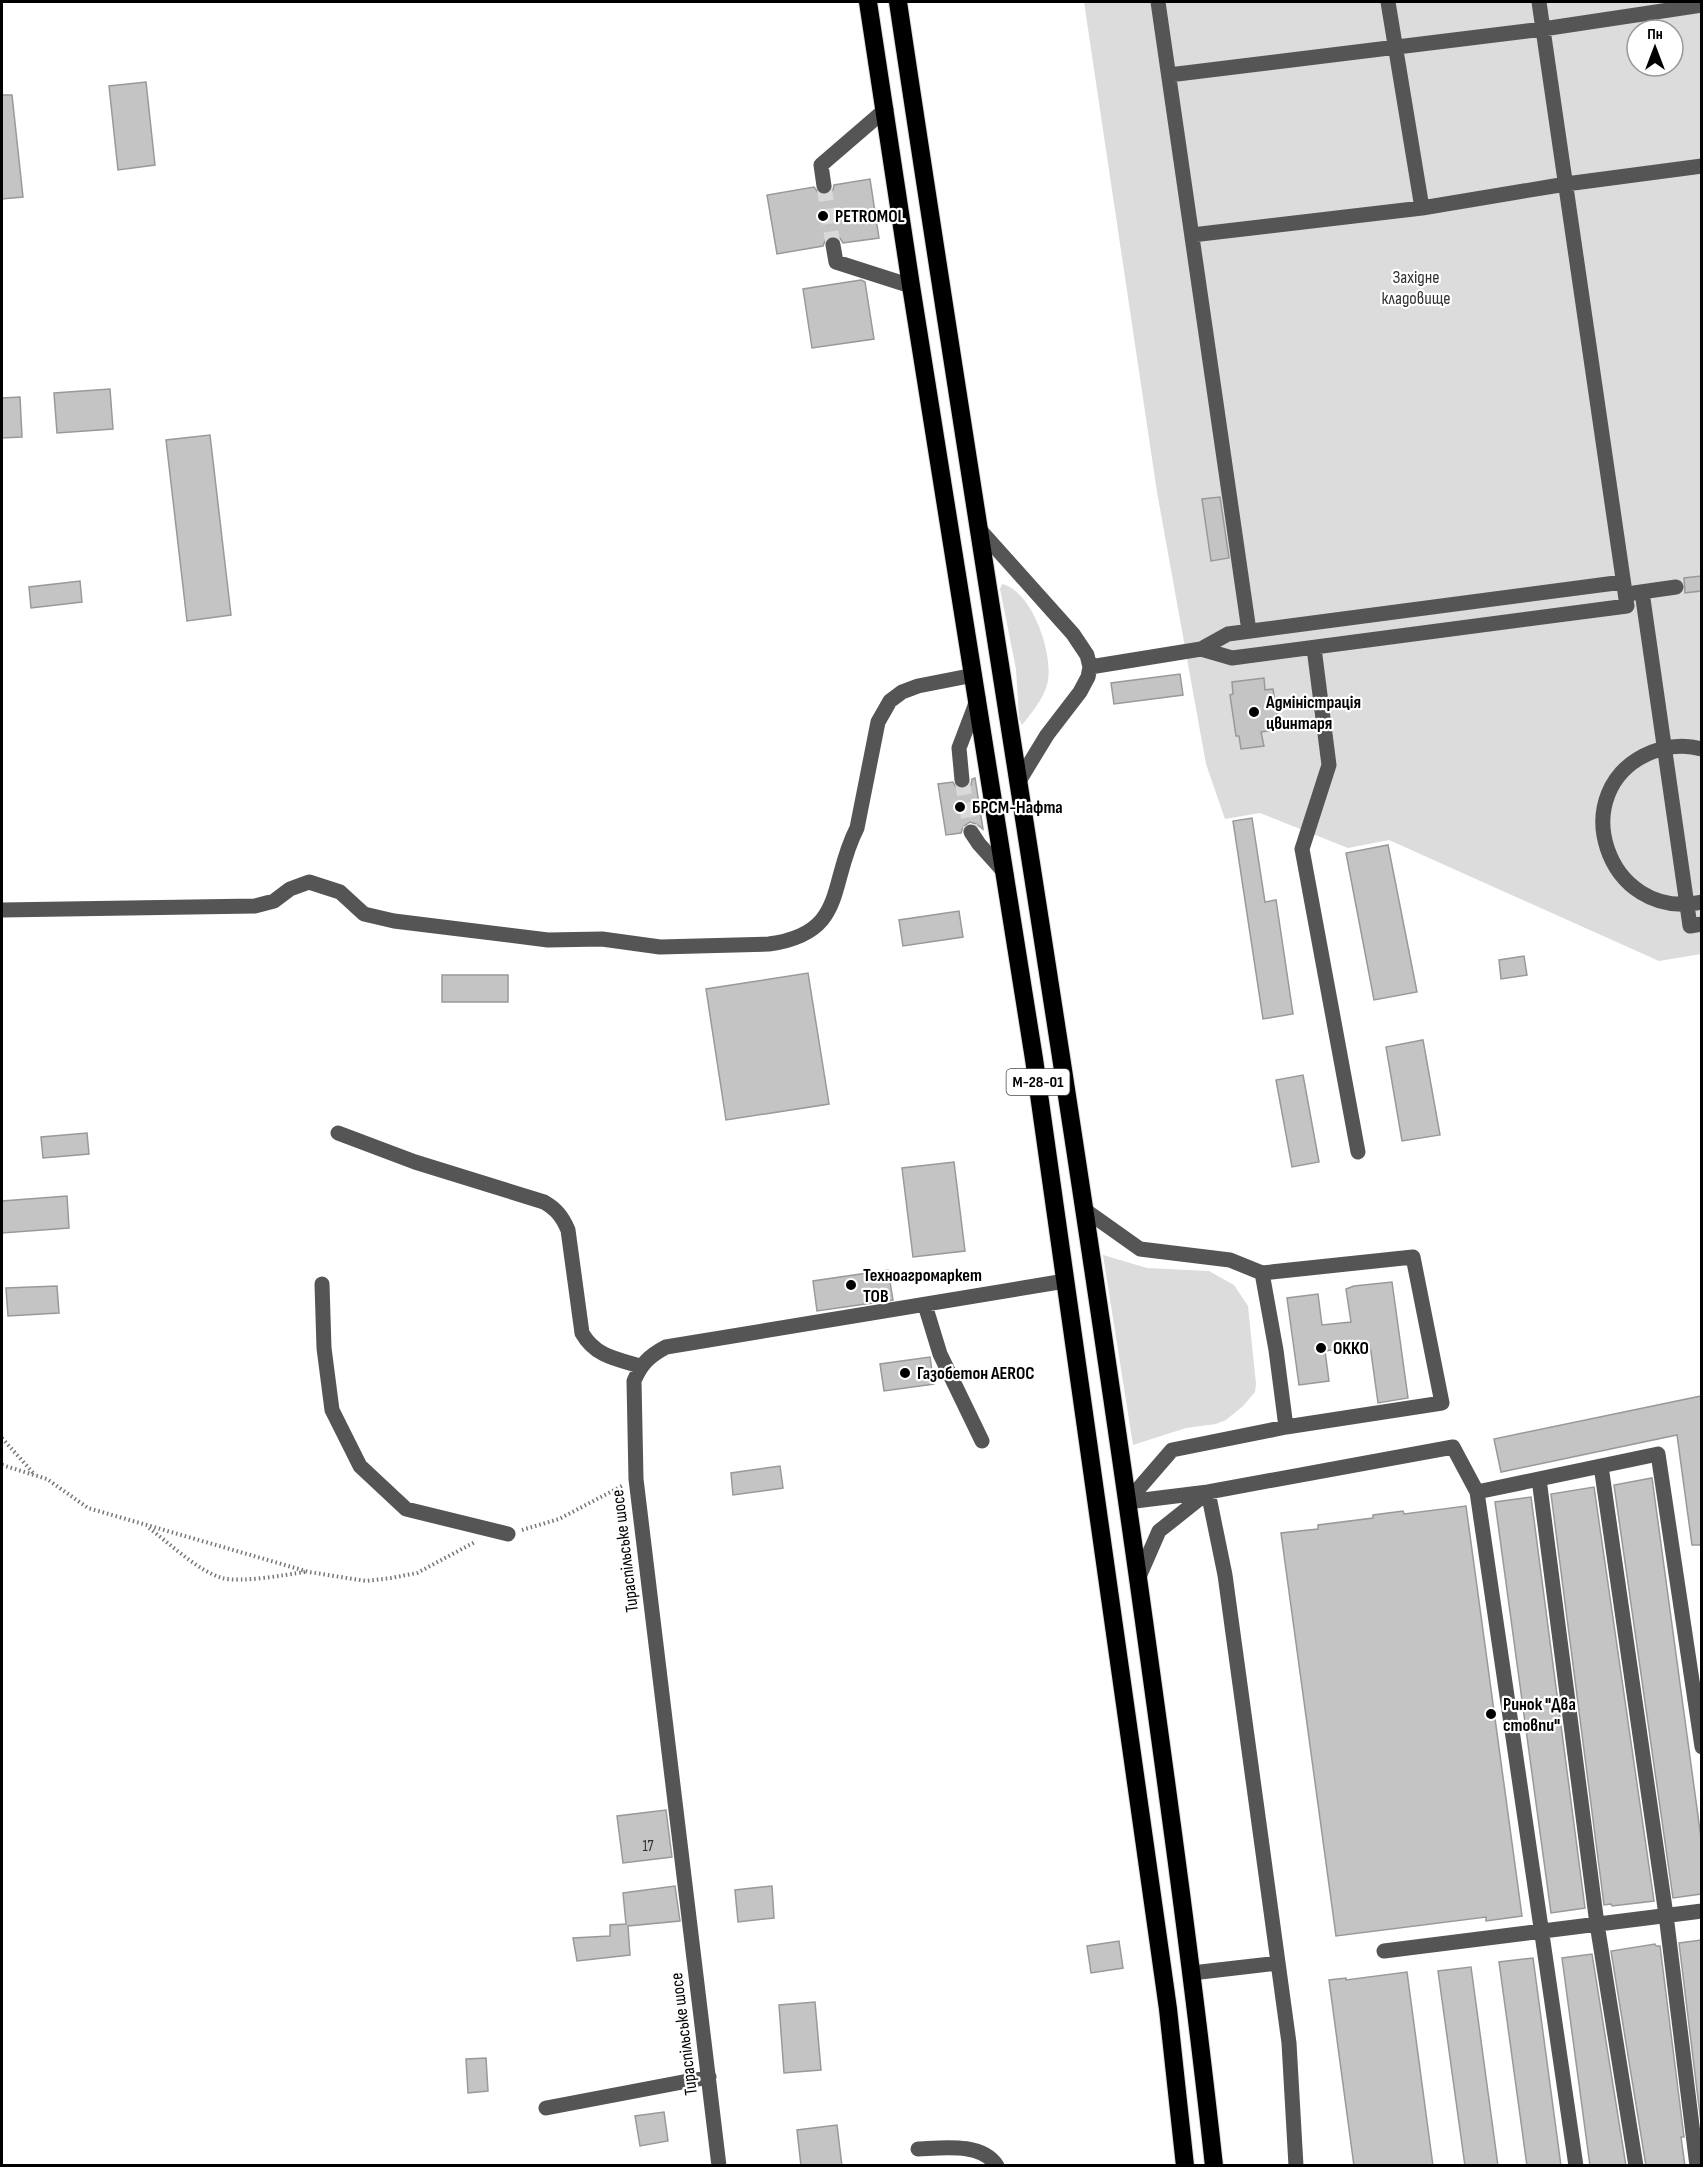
<svg xmlns="http://www.w3.org/2000/svg" width="1703" height="2167" font-family="'Sofia Sans Condensed',sans-serif">
	<style>
		.green { fill: #dcdcdc; fill-rule: evenodd }
		.building { fill: #c4c4c4; stroke: #999; stroke-width: 1.5 }
		.lines { fill: none; stroke-linecap: round; stroke-linejoin: round }
		.minor-tunnel { stroke: #d9d9d9; stroke-width: 15; stroke-dasharray: 15 8; stroke-linecap: butt }
		.highway-casing { stroke: #dbdbdb; stroke-width: 20 }
		.path { stroke: #777; stroke-width: 4; stroke-dasharray: 1.5 3; stroke-linecap: butt }
		.minor { stroke: #555; stroke-width: 15 }
		.highway { stroke: #000; stroke-width: 18 }
		.poi-dot { fill: #000; stroke: #fff; stroke-width: 2 }
		.labels { text-anchor: middle; dominant-baseline: central; stroke-width: 4.5; stroke-linejoin: round; paint-order: stroke }
		.number-label { font-size: 15px; fill: #313131 }
		.shield { fill: #fff; stroke: #4c4c4c; stroke-width: 1.5 }
		.shield-label { font-size: 16px; font-weight: bold; fill: #000 }
		.poi-label { font-size: 18px; font-weight: bold; fill: #000; stroke: #fff; text-anchor: start }
		.park-label { font-size: 18px; fill: #333; stroke: #fff }
		.street-label { font-size: 18px; fill: #000; stroke: #fff }
	</style>
	<rect width="100%" height="100%" fill="#fff"/>
	<!-- green -->
	<path class="green" d="M1084,2H1701V954L1659,961L1389,840L1348,848L1260,813L1225,819L1206,764L1157,492ZM1637,30H1673V66H1637Z
		M1002,584C1033,591 1055,657 1047,685C1043,699 1031,714 1022,725L1019,719L1016,669L1000,589Z
		M1103,1255L1147,1268L1209,1271L1234,1285L1248,1306L1256,1384L1255,1392L1243,1406L1226,1420L1216,1424L1186,1428L1133,1445Z"/>
	<!-- building -->
	<path class="building" d="M146,82L155,165L118,170L109,86Z
		M2,95H12L23,197L2,199Z
		M870,179L879,238L843,243L840,238L832,235L826,238L823,246L777,254L767,195L814,187L820,195H826L833,190L834,185Z
		M861,280L865,282L874,339L812,348L803,289Z
		M110,389L113,429L57,433L54,393Z
		M20,397L22,437L2,438V398Z
		M210,435L231,615L187,621L166,440Z
		M1220,497L1229,558L1211,561L1202,499Z
		M1701,576V591L1685,593L1684,578Z
		M80,581L82,602L31,608L29,587Z
		M1180,674L1183,695L1114,704L1111,683Z
		M1264,678L1265,690L1273,689L1279,729L1261,732L1264,746L1241,749L1239,736H1236L1230,695L1233,694L1232,682Z
		M975,778L983,829L976,824L970,822L963,827L961,833L946,835L938,784L953,782L957,789L963,790L971,785L972,779Z
		M1252,818L1265,902L1276,900L1293,1014L1263,1019L1233,821Z
		M1388,845L1417,992L1374,1000L1346,853Z
		M959,911L963,937L903,946L899,920Z
		M1524,956L1527,975L1501,979L1499,960Z
		M808,973L829,1104L726,1120L706,989Z
		M442,975H508V1002H442Z
		M1423,1040L1440,1135L1402,1141L1386,1047Z
		M1303,1075L1319,1162L1292,1167L1276,1080Z
		M87,1133L89,1154L43,1158L41,1137Z
		M954,1162L965,1251L913,1257L902,1168Z
		M67,1196L69,1228L2,1233V1201Z
		M888,1270L893,1300L817,1311L813,1281Z
		M1392,1282L1408,1398L1378,1403L1370,1345L1325,1351L1329,1381L1299,1385L1287,1298L1318,1294L1322,1325L1351,1322L1346,1289L1354,1286Z
		M57,1286L59,1313L8,1316L6,1288Z
		M930,1357L934,1384L884,1391L880,1364Z
		M1701,1396V1545H1692L1677,1435L1501,1472L1494,1439Z
		M780,1466L783,1488L733,1495L731,1473Z
		M1652,1478L1701,1838V1894L1673,1898L1614,1485Z
		M1594,1487L1654,1901L1612,1906L1611,1904L1604,1905L1551,1494Z
		M1531,1497L1585,1908L1551,1913L1495,1502Z
		M1466,1506L1522,1916L1486,1921V1917L1336,1936L1281,1533L1318,1529V1525L1373,1518V1515L1403,1511L1404,1514Z
		M666,1810L672,1857L623,1863L617,1816Z
		M675,1886L680,1921L628,1926L630,1955L577,1961L573,1938L610,1936V1925L626,1924L623,1893Z
		M772,1886L774,1918L738,1922L735,1890Z
		M1701,1940V2123L1679,1943Z
		M1119,1941L1123,1968L1091,1973L1087,1946Z
		M1655,1944L1656,1946H1660L1684,2137H1681L1685,2166H1646L1611,1951Z
		M1592,1954L1626,2166H1590L1562,1958Z
		M1533,1958L1561,2166H1527L1499,1962Z
		M1471,1967L1498,2166H1465L1438,1971Z
		M1407,1972L1433,2166H1354L1329,1980L1346,1978V1980Z
		M815,2002L821,2070L784,2073L779,2005Z
		M486,2058L488,2091L468,2093L466,2059Z
		M664,2112L668,2141L640,2146L635,2116Z
		M837,2125L842,2166H801L797,2130Z"/>
	<g class="lines">
		<!-- minor-tunnel -->
		<path class="minor-tunnel" d="M824,186L833,245
			M962,780L971,832"/>
		<!-- highway casing -->
		<g class="highway-casing">
			<path id="highway" d="M868,2L911,286L1034,1059L1168,2009L1185,2166
				M898,2C978,541 1069,1080 1144,1621C1169,1802 1194,1983 1214,2166"/>
		</g>
		<!-- path -->
		<path class="path" d="M2,1438L35,1475
			M2,1465L47,1479L88,1508L309,1572L366,1581L391,1578L417,1573L475,1542
			M149,1528C169,1543 198,1571 222,1578C242,1583 284,1575 305,1572
			M522,1530L559,1519L622,1486"/>
		<!-- minor -->
		<path class="minor" d="M1158,2L1249,631
			M1388,2L1422,208
			M1169,75L1543,29L1702,5
			M824,186L821,165L886,109
			M1192,235L1422,208L1566,184L1702,166
			M833,245L836,262L911,286
			M979,529L1073,634L1087,655L1090,667L1088,677L1080,692L1047,735L1019,781
			M1642,592L1690,926L1702,924
			M1634,593L1676,587
			M1314,648L1329,765L1302,849L1358,1152
			M1201,649L1232,658L1627,606L1539,2
			M1090,667L1201,649L1228,634L1623,582
			M1702,749C1685,744 1668,746 1652,752C1562,788 1606,923 1702,902
			M962,780L959,748L978,698
			M971,832L979,844L1006,874
			M2,910L255,906L274,901L290,889L309,882L340,892L364,914L394,921L548,940L602,939L660,947L769,944C848,933 828,884 857,828L878,722L890,701L902,692L918,686L974,675
			M338,1133L415,1162L544,1202C556,1209 562,1216 568,1230L582,1333C595,1356 616,1359 640,1366
			M1085,1210L1140,1249L1230,1260L1262,1273L1276,1350L1286,1427L1172,1450L1127,1502
			M1262,1273L1413,1257L1442,1403L1286,1427
			M322,1284L324,1348L332,1410L360,1466L406,1509L508,1534
			M925,1305L940,1354L982,1441
			M1601,1466L1666,1915L1697,2166
			M1539,1479L1597,1924L1636,2166
			M1208,1492L1225,1575L1289,2043L1296,2166
			M1477,1492L1576,2166
			M1127,1502L1208,1492L1453,1447L1477,1492L1658,1454L1702,1747
			M1138,1579L1159,1531L1208,1492
			M1384,1951L1702,1911
			M1192,1973L1278,1963
			M546,2108L709,2077
			M918,2149C942,2148 982,2142 997,2166
			M719,2166L636,1479L634,1381C641,1364 649,1356 666,1347L1065,1281"/>
		<!-- highway -->
		<use href="#highway" class="highway"/>
	</g>
	<!-- markers -->
	<g class="poi-dot">
		<circle cx="823" cy="216" r="6"/>
		<circle cx="1254" cy="712" r="6"/>
		<circle cx="960" cy="807" r="6"/>
		<circle cx="851" cy="1285" r="6"/>
		<circle cx="1321" cy="1348" r="6"/>
		<circle cx="905" cy="1373" r="6"/>
		<circle cx="1491" cy="1714" r="6"/>
	</g>
	<g class="labels">
		<!-- number labels -->
		<g class="number-label">
			<text x="648" y="1846">17</text>
		</g>
		<!-- shield labels -->
		<rect class="shield" x="1006.5" y="1069" width="63" height="26" rx="4.5"/>
		<g class="shield-label">
			<text x="1038" y="1082">М-28-01</text>
		</g>
		<!-- poi labels -->
		<g class="poi-label">
			<text x="835" y="216">PETROMOL</text>
			<text x="1266" y="702">Адміністрація<tspan x="1266" dy="21">цвинтаря</tspan></text>
			<text x="972" y="807">БРСМ-Нафта</text>
			<text x="863" y="1275">Техноагромаркет<tspan x="863" dy="21">ТОВ</tspan></text>
			<text x="1333" y="1348">ОККО</text>
			<text x="917" y="1373">Газобетон AEROC</text>
			<text x="1503" y="1704">Ринок "Два<tspan x="1503" dy="21">стовпи"</tspan></text>
		</g>
		<!-- park labels -->
		<g class="park-label">
			<text x="1416" y="277">Західне<tspan x="1416" dy="21">кладовище</tspan></text>
		</g>
		<!-- street labels -->
		<g class="street-label">
			<text transform="translate(625 1551) rotate(-97)">Тираспільське шосе</text>
			<text transform="translate(684 2034) rotate(-97)">Тираспільське шосе</text>
		</g>
	</g>
	<!-- border -->
	<rect width="1703" height="2167" fill="none" stroke="#000000" stroke-width="6"/>
	<!-- north arrow -->
	<g transform="translate(1655 48)"><circle r="28" fill="#ffffff" stroke="#999999" stroke-width="1.5"/>
	<path d="M0-4.5L10 22L0 15L-10 22Z" fill="#000000"/>
	<text y="-9" font-size="16" font-weight="bold" text-anchor="middle" fill="#000000">Пн</text>
	</g>
</svg>
